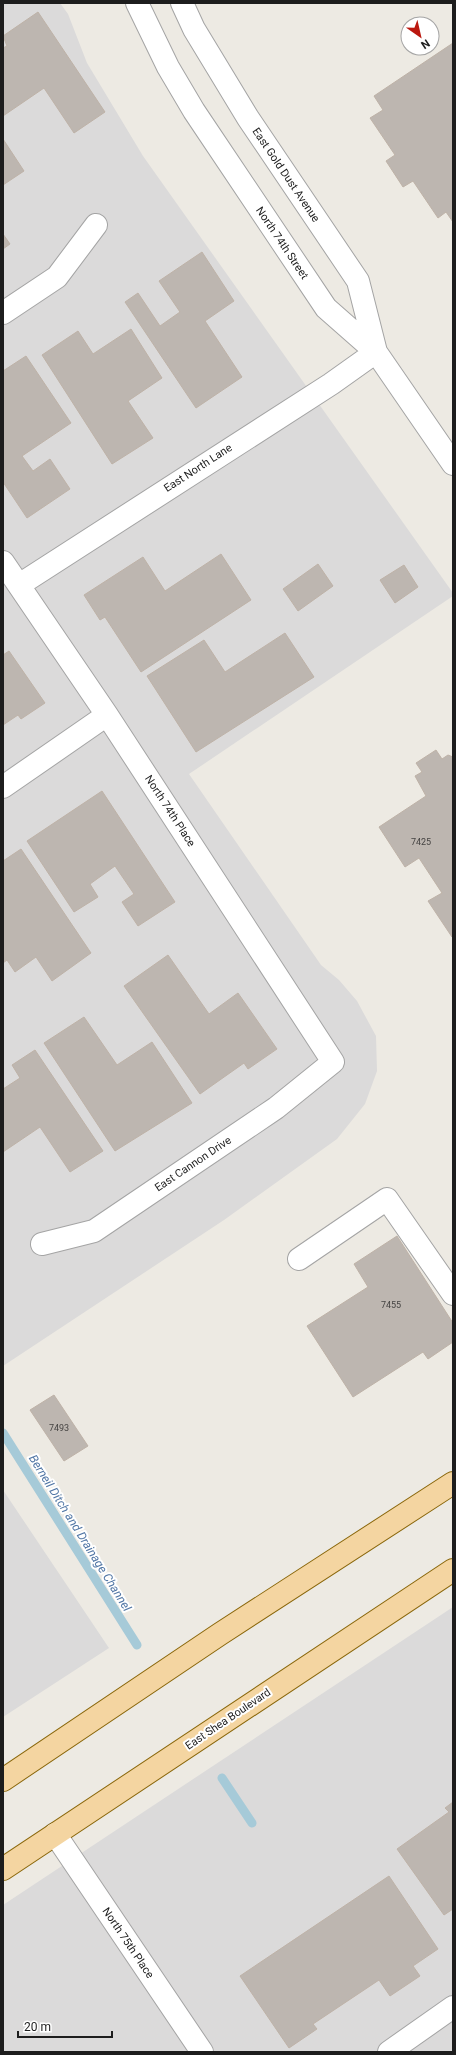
<svg xmlns="http://www.w3.org/2000/svg" width="456" height="2055" font-family="Roboto,sans-serif">
	<style>
		.residential { fill: #dbdada }
		.lines { fill: none; stroke-linecap: round; stroke-linejoin: round }
		.stream { stroke: #a6cad8; stroke-width: 9 }
		.building { fill: #bdb6b0; stroke: #beb2a7 }
		.minor-casing { stroke: #a4a4a4; stroke-width: 24 }
		.major-casing { stroke: #8a670b; stroke-width: 24 }
		.minor { stroke: #fff; stroke-width: 22 }
		.major { stroke: #f4d5a1; stroke-width: 22 }
		.labels { text-anchor: middle; dominant-baseline: central; stroke-width: 4; stroke-linejoin: round; paint-order: stroke }
		.number-label { font-size: 9px; fill: #454342 }
		.street-label { font-size: 11px; fill: #1d1d1d; stroke: #fff }
		.water-label { font-size: 12px; font-style: italic; fill: #5176a5; stroke: #fff }
	</style>
	<rect width="100%" height="100%" fill="#edeae3"/>
	<!-- residential -->
	<path class="residential" d="M3,3H60L68,14L87,63L143,156L453,593V596L189,774L321,965L339,980L357,1001L376,1036L377,1071L365,1104L337,1139L224,1220L3,1366Z
		M3,1490L109,1648L3,1717Z
		M453,1607V2052H3V1905Z"/>
	<g class="lines">
		<!-- stream -->
		<path class="stream" d="M3,1433L137,1645
			M222,1778L252,1823"/>
	</g>
	<!-- building -->
	<path class="building" d="M38,12L105,112L74,133L44,88L3,116V48L7,46L3,36Z
		M453,43V222L446,212L438,218L413,181L403,187L386,161L395,155L370,118L383,110L374,96Z
		M3,139L24,171L3,185Z
		M3,234L10,244L3,249Z
		M202,252L234,301L205,321L242,377L196,408L125,302L138,293L160,326L180,312L159,281Z
		M131,329L162,378L128,401L153,438L112,464L42,355L78,331L93,354Z
		M26,356L71,423L22,456L33,471L50,459L70,489L27,518L3,482V371Z
		M221,554L251,600L141,672L105,617L100,620L84,595L143,557L165,591Z
		M318,564L333,586L298,611L283,589Z
		M404,565L418,587L395,603L380,580Z
		M285,633L314,677L196,752L147,676L204,640L225,672Z
		M9,651L45,703L21,719L18,715L3,725V655Z
		M436,750L442,759L448,755L453,757L452,937L428,901L442,893L419,858L405,867L379,827L426,796L415,776L422,772L416,763Z
		M102,791L175,902L138,926L122,902L134,894L115,866L90,884L98,897L74,912L27,841Z
		M21,849L91,953L52,981L36,957L15,972L7,960L3,963V861Z
		M168,955L209,1014L238,993L277,1049L248,1069L244,1063L200,1094L124,986Z
		M84,1017L117,1065L152,1042L192,1103L115,1151L44,1043Z
		M35,1050L103,1151L70,1172L40,1127L3,1152V1089L20,1078L12,1065Z
		M397,1236L453,1323V1342L428,1359L423,1352L353,1397L307,1326L368,1287L354,1264Z
		M54,1395L88,1446L64,1461L30,1410Z
		M453,1802V1909L444,1915L397,1849L449,1812L445,1808Z
		M389,1876L438,1949L413,1966L420,1976L390,1996L379,1980L313,2024L317,2029L289,2048L240,1976Z"/>
	<g class="lines">
		<!-- minor casing -->
		<g class="minor-casing">
			<path id="minor" d="M137,3L168,67L194,111L326,308L376,352L453,464
				M182,3L194,29L248,118L358,281L376,352
				M3,313L57,277L96,225
				M3,562L107,715L333,1062L276,1108L94,1231L42,1244
				M19,585L331,384L376,352
				M3,787L107,715
				M299,1259L387,1199L453,1294
				M55,1834L202,2052
				M389,2052L453,2007"/>
		</g>
		<!-- major casing -->
		<g class="major-casing">
			<path id="major" d="M3,1780L220,1634L453,1483
				M3,1869L453,1570"/>
		</g>
		<!-- minor -->
		<use href="#minor" class="minor"/>
		<!-- major -->
		<use href="#major" class="major"/>
	</g>
	<g class="labels">
		<!-- number labels -->
		<g class="number-label">
			<text x="421" y="842">7425</text>
			<text x="391" y="1305">7455</text>
			<text x="59" y="1428">7493</text>
		</g>
		<!-- street labels -->
		<g class="street-label">
			<text transform="translate(286 175) rotate(56)">East Gold Dust Avenue</text>
			<text transform="translate(282 243) rotate(56)">North 74th Street</text>
			<text transform="translate(198 468) rotate(-33)">East North Lane</text>
			<text transform="translate(170 811) rotate(57)">North 74th Place</text>
			<text transform="translate(193 1164) rotate(-34)">East Cannon Drive</text>
			<text transform="translate(228 1719) rotate(-34)">East Shea Boulevard</text>
			<text transform="translate(128 1943) rotate(56)">North 75th Place</text>
		</g>
		<!-- water labels -->
		<g class="water-label">
			<text transform="translate(80 1533) rotate(58)">Berneil Ditch and Drainage Channel</text>
		</g>
	</g>
	<!-- border -->
	<rect width="456" height="2055" fill="none" stroke="#1d1d1d" stroke-width="8"/>
	<!-- north arrow -->
	<g transform="translate(420 36) rotate(146)"><circle r="19" fill="#ffffff" stroke="#a5a5a5"/>
	<path d="M0-3L7 15L0 10L-7 15Z" fill="#bb180f"/>
	<text y="-6" font-size="11" font-weight="bold" text-anchor="middle" fill="#1d1d1d">N</text>
	</g>
	<!-- scale -->
	<path d="M18 2031v6h94v-6" fill="none" stroke="#1d1d1d" stroke-width="2"/>
	<text x="24" y="2031" font-size="12" fill="#1d1d1d" stroke="#ffffff" stroke-width="3" paint-order="stroke">20 m</text>
</svg>
